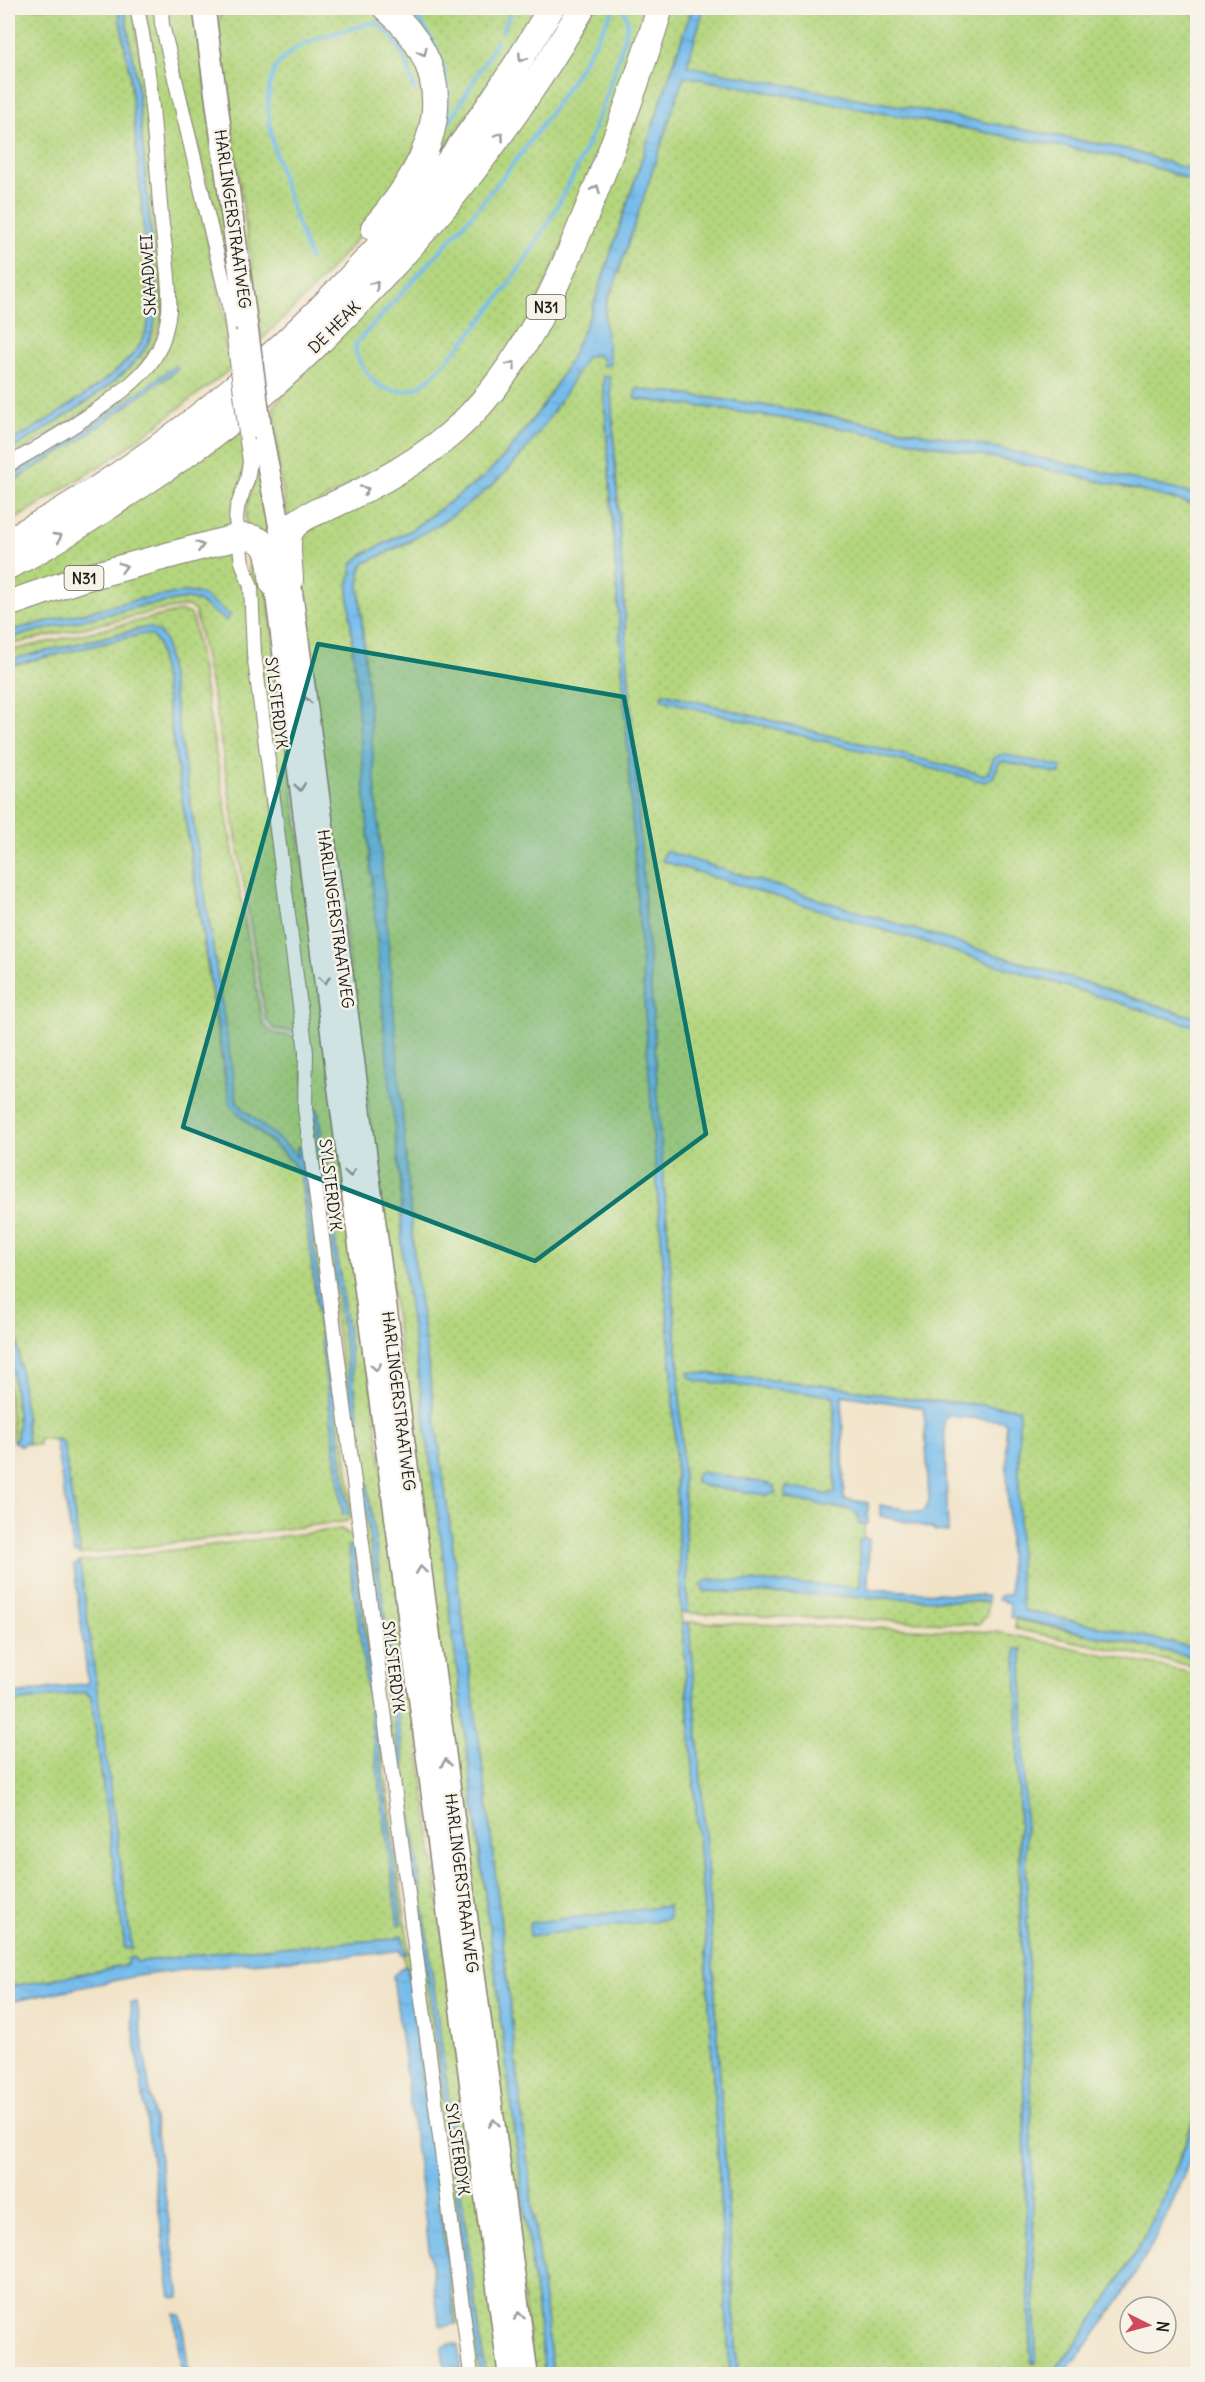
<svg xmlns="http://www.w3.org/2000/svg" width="1205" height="2382" font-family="Delius,sans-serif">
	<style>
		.grass { fill: url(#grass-dots); stroke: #68794d; stroke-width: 1.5; fill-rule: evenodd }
		.water { fill: url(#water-ripples); stroke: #486c84; stroke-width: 1.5 }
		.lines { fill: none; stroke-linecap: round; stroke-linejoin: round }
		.stream { stroke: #75bcec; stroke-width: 4 }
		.street-casing { stroke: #867f71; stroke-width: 16 }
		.primary-casing { stroke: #867f71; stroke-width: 24 }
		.highway-casing { stroke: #867f71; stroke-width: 28 }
		.street { stroke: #fff; stroke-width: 14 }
		.primary { stroke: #fff; stroke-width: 21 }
		.highway { stroke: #fff; stroke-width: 26 }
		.street-bridge-casing { stroke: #867f71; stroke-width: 16; stroke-linecap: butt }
		.primary-bridge-casing { stroke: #867f71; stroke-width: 24; stroke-linecap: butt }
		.street-bridge { stroke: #fff; stroke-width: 14 }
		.primary-bridge { stroke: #fff; stroke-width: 21 }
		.oneway { stroke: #999 }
		.marked { fill: #0f766e; fill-opacity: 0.2; stroke: #0f766e; stroke-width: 4.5; stroke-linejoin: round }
		.labels { text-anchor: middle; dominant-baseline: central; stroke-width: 5; stroke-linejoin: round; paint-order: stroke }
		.shield { fill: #f7f3e8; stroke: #5e5c59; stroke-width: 1.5 }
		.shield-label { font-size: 15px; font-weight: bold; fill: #1c1c1c }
		.street-label { font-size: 16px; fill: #1c1c1c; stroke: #f7f3e8 }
	</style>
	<defs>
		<pattern id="grass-dots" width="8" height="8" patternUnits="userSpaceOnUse" patternTransform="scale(1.5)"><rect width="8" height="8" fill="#b4d67e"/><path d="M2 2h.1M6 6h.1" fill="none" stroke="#9ab76c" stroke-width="1.8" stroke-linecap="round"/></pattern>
		<pattern id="water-ripples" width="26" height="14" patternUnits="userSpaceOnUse" patternTransform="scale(1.5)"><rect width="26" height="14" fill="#75bcec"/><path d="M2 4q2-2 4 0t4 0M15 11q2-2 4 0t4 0" fill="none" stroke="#65a1ca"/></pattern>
	</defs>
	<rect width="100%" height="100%" fill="#f7f3e8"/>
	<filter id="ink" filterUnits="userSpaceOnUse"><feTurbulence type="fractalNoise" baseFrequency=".0167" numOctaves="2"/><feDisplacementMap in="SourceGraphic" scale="12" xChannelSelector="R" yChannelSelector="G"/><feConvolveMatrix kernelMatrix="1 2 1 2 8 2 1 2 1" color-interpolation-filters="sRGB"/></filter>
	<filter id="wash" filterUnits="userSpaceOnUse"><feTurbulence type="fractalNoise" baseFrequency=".008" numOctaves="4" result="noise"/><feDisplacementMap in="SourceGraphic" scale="24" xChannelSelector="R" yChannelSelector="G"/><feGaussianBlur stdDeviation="1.35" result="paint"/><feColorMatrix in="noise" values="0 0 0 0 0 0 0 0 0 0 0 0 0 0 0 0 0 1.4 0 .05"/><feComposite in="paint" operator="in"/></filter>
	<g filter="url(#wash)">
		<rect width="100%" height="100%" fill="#f1e2c6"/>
		<!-- grass -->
		<path class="grass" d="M8,8H118L130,75L150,297C150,315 149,331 139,346C119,377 41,425 8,443Z
			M124,8H133C145,79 151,152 156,224C158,254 162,285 162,315C161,330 154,346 146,357C123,394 46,435 8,459V451C43,431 123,383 144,350C155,333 156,316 157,297L136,75Z
			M144,8H156L229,336L224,340L233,367L119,454L8,524V484L78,441L108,415L8,478V472L27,461L166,347L152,54Z
			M165,8H195L235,290L171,41Z
			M394,8H541L428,173L439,114Z
			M593,8H656L540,308L450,429L290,519C280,505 276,427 274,405L328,347Z
			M665,8H692L591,313L566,368L544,404L509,451L484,477L411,530L364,554L353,563L348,588L385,1037L401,1187L402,1254L440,1532L545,2374H533L298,565L302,529L372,491L505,378Z
			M704,8H1197V172L1126,149L686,66Z
			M222,9L377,8L419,57L426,130L380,213L311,291L262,339L219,39L218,25Z
			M683,76L1124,158L1166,171L1197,183V495C1013,449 826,409 637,389L635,399C825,419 1013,459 1197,505V1018L1001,956L662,861L1197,1027V1648L1023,1610L1019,1570L1018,1408L909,1399L833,1386L691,1372L834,1396L835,1493L785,1498L849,1510L858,1514L859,1524H864V1538L859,1540L860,1586L856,1587L945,1601L988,1602L987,1616L978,1624L688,1613L679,1373L660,1134L653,1015L629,684L610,377H603L653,1134L672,1373L681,1613L704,1915L730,2374H553L534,2220L486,1792L415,1268L359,586L361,568L365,563L409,542L474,499L586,357L597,354L610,365C608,343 598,308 613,289ZM664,693L983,775L988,773L994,758L1060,774L1003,761L999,763L993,778L662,700ZM701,1472L775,1486L776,1493L767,1495L704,1486L695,1481L696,1475Z
			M242,432L247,446L234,533L8,597V576Z
			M261,465L271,537L247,530C242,506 254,488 258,466Z
			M234,544L246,588L299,1027L293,1031L275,1029L266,1020L215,706L195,611L188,606L162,610L8,645V638L137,607L186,599L198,601L207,606L201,594L135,600L8,631V607Z
			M247,545L263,562L501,2374H485L318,1109L424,1957L480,2374H474L322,1218Z
			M181,611L191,614L193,620L262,1021C273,1043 286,1029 300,1040L353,1516L347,1521L78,1555V1552H80L63,1441L38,1438L39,1445L27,1444L12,1290L13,1262L8,1237V666L143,634L151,635L158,643L225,1082L238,1114L287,1157L298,1169L301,1179L343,1514L349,1513L301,1147H297L298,1158L293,1151L243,1109L237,1101L165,640L142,628L8,660V651Z
			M8,1328L18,1424L17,1438L13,1441L8,1386Z
			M341,1529L355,1538L458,2324H455L408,1967H405L403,1953H406L398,1936L396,1939L238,1950L137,1962L133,1958L124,1966L8,1987V1703L86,1692L91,1697L125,1948L79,1562Z
			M1015,1619L1197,1658V1667L1025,1631L1015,1628Z
			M689,1622L997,1632L1197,1674V2110L1166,2195L1149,2229L1099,2312L1052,2374H738L706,1847ZM1021,1649L1036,2363H1031L1026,2212L1019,1855Z"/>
		<!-- water -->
		<path class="water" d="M118,8H124L136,75L157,297C156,316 155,333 144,350C123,383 43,431 8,451V443C41,425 119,377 139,346C149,331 150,315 150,297L130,75Z
			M692,8H704L687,66L1126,149L1197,172V183L1166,171L1124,158L684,76L613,289C598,308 608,343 610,365L603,366L602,358L597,354L586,357C566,393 544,429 517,460C476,507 420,537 365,563L361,568L359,586L415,1268L486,1792L534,2220L553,2374H545L440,1532L402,1254L401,1187L385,1037L348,588L353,563L364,554L411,530L484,477L509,451L544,404L566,368L591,313Z
			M176,365L178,369L78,441L8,484V478L76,437Z
			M603,377H610L629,684L653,1015L660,1134L679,1373L688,1613H681L672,1373L653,1134Z
			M636,389C825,409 1013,449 1197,495V505C1013,459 825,419 635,399Z
			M185,592L201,594L230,615L226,621L198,601L186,599L137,607L8,638V631L135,600Z
			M149,627L159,632L165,640L237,1101L243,1109L293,1151L297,1157V1147L301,1146L349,1514L343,1515L301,1179C290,1147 250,1131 230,1104L158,643L151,635L143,634L8,666V660Z
			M663,693L983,775L988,773L994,758L1002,754L1062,767L1060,774L1003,761L999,763L993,778L984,782L662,700Z
			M665,851L1197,1018V1027L662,861Z
			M313,1109H318L485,2374H480Z
			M8,1237L13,1262L12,1290L28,1441L21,1446L13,1441L17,1438L18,1424L8,1328Z
			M691,1372L833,1386L909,1399L1019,1408V1570L1023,1610L1197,1648V1658L1011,1617L1010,1603L998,1600L999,1596L1010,1594L1006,1424L1004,1421L949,1416L944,1420L948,1532L935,1531L932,1528L880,1516V1505L920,1512L925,1510L929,1500L924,1408L842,1395L844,1499L868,1503V1524H859L858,1514L849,1510L785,1498L786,1487L827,1494L835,1493L834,1396L698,1381L690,1378L688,1374Z
			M55,1439L63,1441L80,1552L74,1553Z
			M701,1472L770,1484L775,1486L776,1493L767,1495L704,1486L695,1481L696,1475Z
			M864,1538L869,1539L868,1587L871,1589L987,1596L988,1602L704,1591L701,1584L710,1579L856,1587L860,1586L859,1539Z
			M353,1545L402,1924L398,1925L348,1546Z
			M80,1563L132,1948L125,1949L91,1697L86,1692L8,1703V1695L88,1683L74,1565Z
			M689,1622L706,1847L738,2374H730L704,1915L682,1623Z
			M1016,1649H1022L1036,2363H1031L1026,2212Z
			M668,1906L669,1919L530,1936L529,1923Z
			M402,1935L406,1953L401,1954L400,1950L373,1954L234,1964L142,1975L8,2002V1987L124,1966L127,1965V1959L133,1957L137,1962L238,1950L396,1939L398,1936Z
			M407,1966L455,2324L442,2327L439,2323L393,1976L403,1967Z
			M137,2002L180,2298L171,2297L130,2003Z
			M1197,2110C1198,2119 1199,2128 1198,2137C1196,2149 1189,2161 1185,2172C1157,2246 1114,2314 1064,2374H1052C1116,2295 1167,2207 1197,2110Z
			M174,2314L181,2315L189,2374H182Z
			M451,2344H458L462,2374H445L442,2347Z"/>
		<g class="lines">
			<!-- stream -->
			<path class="stream" d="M614,8C577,77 531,144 481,204C441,252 397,298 355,344C355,358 366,373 376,383C386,392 407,394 419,386C434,377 446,360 458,348C506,295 542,238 574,174C597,128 613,78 627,28V18L623,8
				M414,12C430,35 443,57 447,85C448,98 447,110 449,123L497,41
				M415,12L458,8
				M502,31L513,8
				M310,259C295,214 254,118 273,74C276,65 283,58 290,53C310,36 350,30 376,22C399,39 408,61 414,89"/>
		</g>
	</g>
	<g filter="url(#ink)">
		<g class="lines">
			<!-- street casing -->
			<g class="street-casing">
				<path id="street" d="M161,8L162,24L230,310L234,338
					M247,441L250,462L247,480L237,508L236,520L242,562L251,587L254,653L306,1052L305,1108L471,2374
					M8,465C47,442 131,395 154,358C163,344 167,327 169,311C171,285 164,243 161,216C155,146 152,76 137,8"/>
			</g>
			<!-- primary casing -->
			<g class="primary-casing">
				<path id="primary" d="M204,8L247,327
					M261,430L290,580L527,2374
					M273,568L336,1068L509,2374"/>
			</g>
			<!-- highway casing -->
			<g class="highway-casing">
				<path id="highway" d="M374,228C436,158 468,79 386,8
					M8,541C235,421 423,229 551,8
					M8,566C48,547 86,521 124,496C157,474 190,453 221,429C260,399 297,364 332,329C432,230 512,129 582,8
					M290,580C290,568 286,546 289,535C293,519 316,512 329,507C373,487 416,464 453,432C522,370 556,288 590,204C616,140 640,74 660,8
					M8,604L80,579L238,537C272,535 269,557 273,583"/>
			</g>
			<!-- street -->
			<use href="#street" class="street"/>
			<!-- primary -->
			<use href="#primary" class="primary"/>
			<!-- highway -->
			<use href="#highway" class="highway"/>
			<!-- street-bridge casing -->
			<g class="street-bridge-casing">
				<path id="street-bridge" d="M234,338L247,441"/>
			</g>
			<!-- primary-bridge casing -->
			<g class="primary-bridge-casing">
				<path id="primary-bridge" d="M247,327L261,430"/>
			</g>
			<!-- street-bridge -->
			<use href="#street-bridge" class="street-bridge"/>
			<!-- primary-bridge -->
			<use href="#primary-bridge" class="primary-bridge"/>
		</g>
		<!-- one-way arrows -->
		<defs><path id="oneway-chevron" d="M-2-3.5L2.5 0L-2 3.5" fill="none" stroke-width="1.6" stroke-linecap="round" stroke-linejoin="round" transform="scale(1.5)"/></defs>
		<g class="oneway">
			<use href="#oneway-chevron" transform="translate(423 52) rotate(64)"/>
			<use href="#oneway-chevron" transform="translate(522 58) rotate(123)"/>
			<use href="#oneway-chevron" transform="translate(500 136) rotate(-56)"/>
			<use href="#oneway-chevron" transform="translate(596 189) rotate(-68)"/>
			<use href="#oneway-chevron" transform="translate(375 285) rotate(-47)"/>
			<use href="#oneway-chevron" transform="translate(512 365) rotate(-54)"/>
			<use href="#oneway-chevron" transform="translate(365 490) rotate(-25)"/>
			<use href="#oneway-chevron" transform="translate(58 537) rotate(-31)"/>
			<use href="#oneway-chevron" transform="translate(200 546) rotate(-14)"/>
			<use href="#oneway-chevron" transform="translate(123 567) rotate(-16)"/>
			<use href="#oneway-chevron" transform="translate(306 701) rotate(-98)"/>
			<use href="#oneway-chevron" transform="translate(300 787) rotate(83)"/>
			<use href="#oneway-chevron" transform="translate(325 980) rotate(83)"/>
			<use href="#oneway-chevron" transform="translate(350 1173) rotate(82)"/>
			<use href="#oneway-chevron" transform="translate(376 1367) rotate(82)"/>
			<use href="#oneway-chevron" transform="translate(421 1570) rotate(-97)"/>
			<use href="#oneway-chevron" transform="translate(446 1763) rotate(-97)"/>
			<use href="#oneway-chevron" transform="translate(494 2123) rotate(-97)"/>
			<use href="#oneway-chevron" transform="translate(519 2316) rotate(-97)"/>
		</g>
	</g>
	<!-- marked area -->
	<path class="marked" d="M318,644L624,697L706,1134L535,1261L183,1127Z"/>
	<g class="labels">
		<!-- shield labels -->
		<g class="shield">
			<rect x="526.5" y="295" width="39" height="24" rx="4.5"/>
			<rect x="64.5" y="566" width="39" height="24" rx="4.5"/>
		</g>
		<g class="shield-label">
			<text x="546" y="307">N31</text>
			<text x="84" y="578">N31</text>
		</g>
		<!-- street labels -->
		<g class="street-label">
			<text transform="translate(233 219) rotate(82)">HARLINGERSTRAATWEG</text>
			<text transform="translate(148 275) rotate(-93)">SKAADWEI</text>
			<text transform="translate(334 327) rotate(-45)">DE HEAK</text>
			<text transform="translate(277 703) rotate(83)">SYLSTERDYK</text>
			<text transform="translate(336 919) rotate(82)">HARLINGERSTRAATWEG</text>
			<text transform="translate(331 1185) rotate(83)">SYLSTERDYK</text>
			<text transform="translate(399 1401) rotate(83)">HARLINGERSTRAATWEG</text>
			<text transform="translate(394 1667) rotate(83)">SYLSTERDYK</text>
			<text transform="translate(462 1883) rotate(83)">HARLINGERSTRAATWEG</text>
			<text transform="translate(458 2149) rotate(82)">SYLSTERDYK</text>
		</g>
	</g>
	<!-- margin -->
	<rect width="1205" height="2382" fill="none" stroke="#f7f3e8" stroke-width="30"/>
	<!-- north arrow -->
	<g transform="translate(1148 2325) rotate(96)"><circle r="28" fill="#f7f3e8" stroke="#9f9d96" stroke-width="1.5"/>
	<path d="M0-4.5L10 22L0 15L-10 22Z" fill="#d1495b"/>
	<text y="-9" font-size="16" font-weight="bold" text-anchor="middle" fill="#1c1c1c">N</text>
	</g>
</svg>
